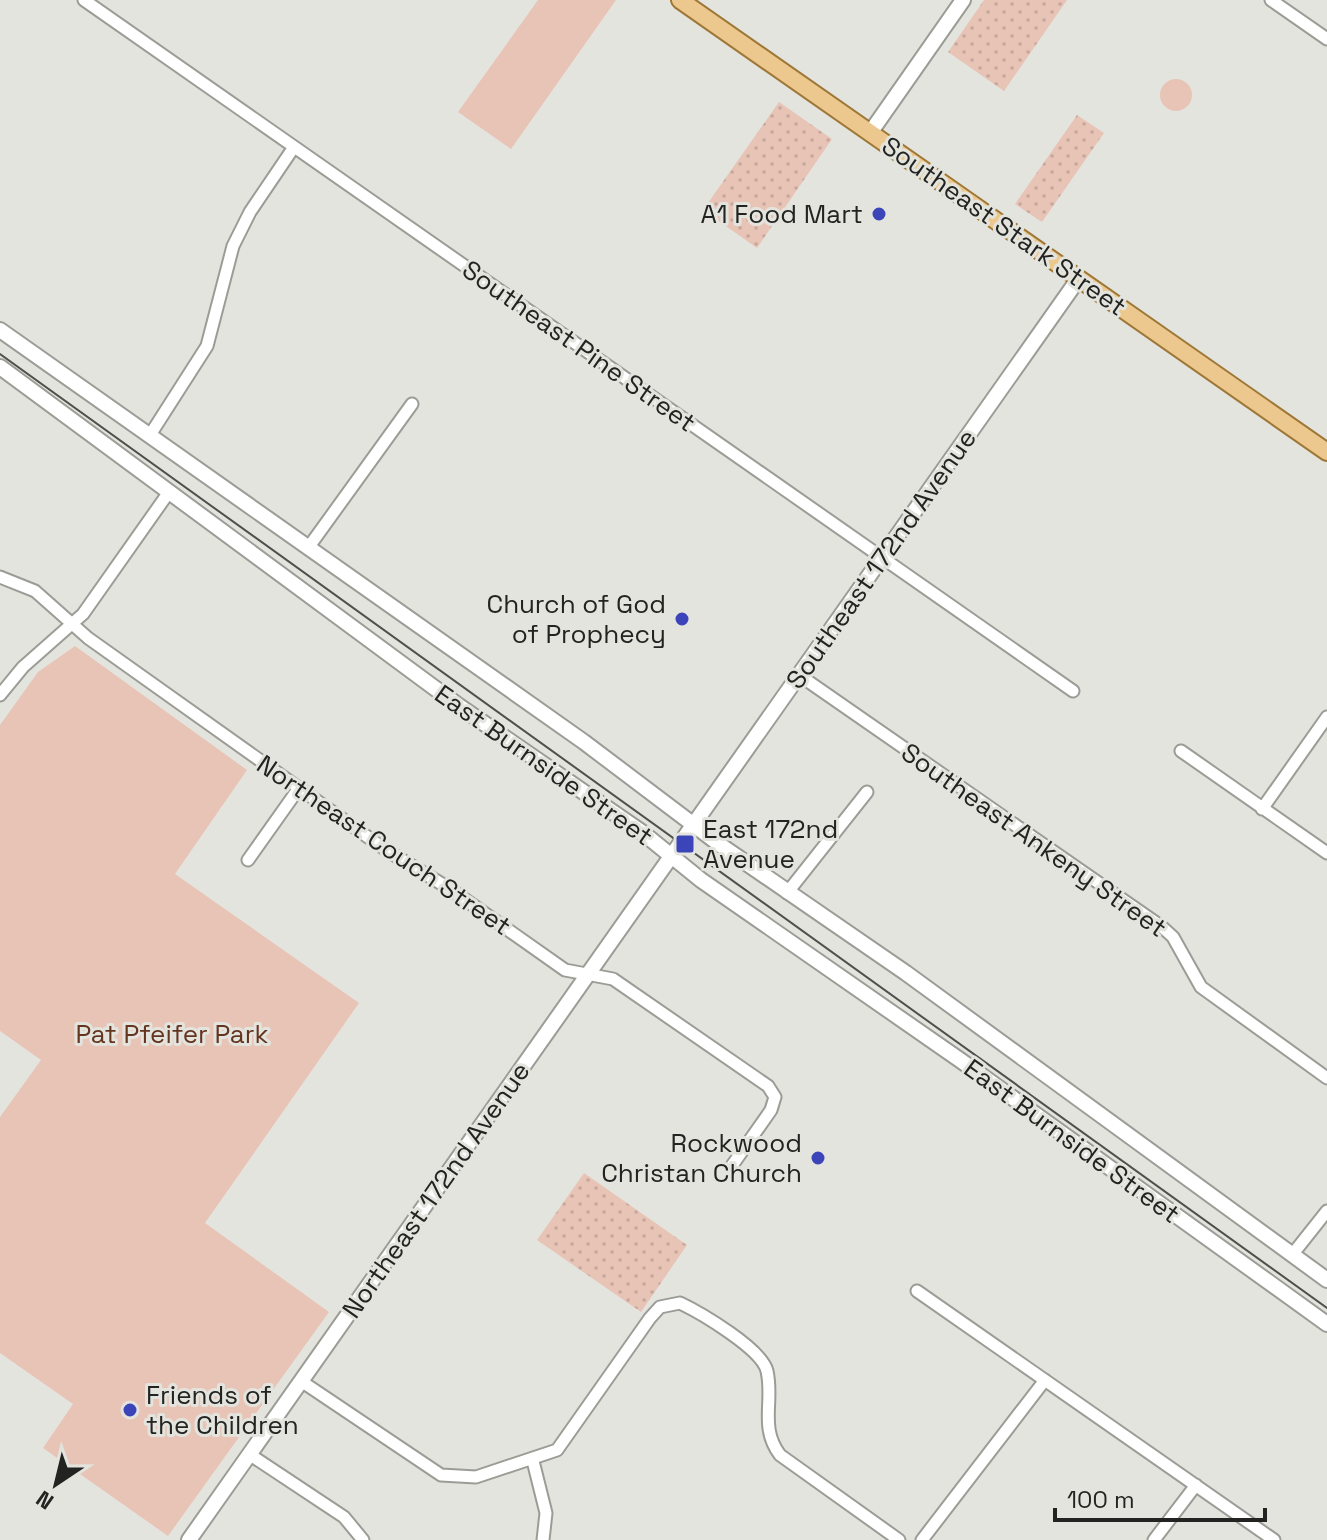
<svg xmlns="http://www.w3.org/2000/svg" width="1327" height="1540" font-family="'Space Grotesk',sans-serif">
	<style>
		.grass { fill: url(#grass-dots) }
		.park { fill: #e8c4b6 }
		.lines { fill: none; stroke-linecap: round; stroke-linejoin: round }
		.minor-casing { stroke: #9c9c97; stroke-width: 15 }
		.tertiary-casing { stroke: #9c9c97; stroke-width: 18 }
		.primary-casing { stroke: #9e7737; stroke-width: 20 }
		.minor { stroke: #fff; stroke-width: 11 }
		.tertiary { stroke: #fff; stroke-width: 14 }
		.primary { stroke: #ecc88e; stroke-width: 16 }
		.tram { stroke: #4f4f4c; stroke-width: 2 }
		.poi-dot { fill: #3b45b9; stroke: #e4e4de; stroke-width: 3 }
		.labels { text-anchor: middle; dominant-baseline: central; stroke-width: 6; stroke-linejoin: round; paint-order: stroke }
		.poi-label { font-size: 26px; fill: #232321; stroke: #e4e4de; text-anchor: end }
		.street-label { font-size: 26px; fill: #232321; stroke: #e4e4de }
		.park-label { font-size: 26px; fill: #64341f; stroke: #e4e4de }
	</style>
	<defs>
		<pattern id="grass-dots" width="8" height="8" patternUnits="userSpaceOnUse" patternTransform="scale(2)"><rect width="8" height="8" fill="#e8c4b6"/><path d="M2 2h.1M6 6h.1" fill="none" stroke="#c7a89c" stroke-width="1.8" stroke-linecap="round"/></pattern>
	</defs>
	<rect width="100%" height="100%" fill="#e4e4de"/>
	<!-- grass -->
	<path class="grass" d="M984,0H1067L1004,91L948,52Z
		M779,102L832,139L757,248L703,210Z
		M1077,115L1104,133L1042,222L1015,204Z
		M584,1173L687,1245L641,1312L537,1240Z"/>
	<!-- park -->
	<path class="park" d="M538,0H616L511,149L458,112Z
		M1160 95a16 16 0 1 1 32 0a16 16 0 1 1-32 0Z
		M75,646L247,770L175,874L359,1003L205,1223L329,1312L168,1536L43,1448L73,1404L0,1353V1117L41,1060L0,1031V725L38,672Z"/>
	<g class="lines">
		<!-- minor casing -->
		<g class="minor-casing">
			<path id="minor" d="M84,0L1073,691
				M1271,0L1327,39
				M150,435L207,346L233,246L250,212L294,147
				M308,548L412,404
				M0,577L35,591L88,638L386,850L450,889L565,970L613,979L768,1086L775,1097L771,1110L731,1167
				M799,675L1162,927L1173,937L1201,987L1327,1078
				M0,695L23,667L83,614L169,492
				M1181,751L1327,853
				M1262,809L1327,717
				M248,860L299,788
				M787,893L867,792
				M1292,1255L1327,1211
				M917,1291L1274,1540
				M301,1381L441,1475L476,1477L557,1450L650,1318L660,1307L680,1303C701,1313 762,1349 767,1371C774,1402 759,1427 780,1455L899,1540
				M249,1454L344,1517L363,1540
				M533,1461L546,1513L543,1540
				M922,1540L1045,1380
				M1154,1540L1196,1485"/>
		</g>
		<!-- tertiary casing -->
		<g class="tertiary-casing">
			<path id="tertiary" d="M870,133L963,0
				M0,330L584,742L723,847L906,973L1327,1280
				M0,367L459,706L643,833L701,880L960,1060L1327,1324
				M189,1540L1079,278"/>
		</g>
		<!-- primary casing -->
		<g class="primary-casing">
			<path id="primary" d="M680,0L1327,452"/>
		</g>
		<!-- minor -->
		<use href="#minor" class="minor"/>
		<!-- tertiary -->
		<use href="#tertiary" class="tertiary"/>
		<!-- primary -->
		<use href="#primary" class="primary"/>
		<!-- tram -->
		<path class="tram" d="M0,354L1327,1308"/>
	</g>
	<!-- markers -->
	<g class="poi-dot">
		<circle cx="879" cy="214" r="8"/>
		<circle cx="682" cy="619" r="8"/>
		<rect x="675" y="834" width="20" height="20" rx="4"/>
		<circle cx="818" cy="1158" r="8"/>
		<circle cx="130" cy="1410" r="8"/>
	</g>
	<g class="labels">
		<!-- poi labels -->
		<g class="poi-label">
			<text x="863" y="214">A1 Food Mart</text>
			<text x="666" y="604">Church of God<tspan x="666" dy="30">of Prophecy</tspan></text>
			<text x="703" y="829" text-anchor="start">East 172nd<tspan x="703" dy="30">Avenue</tspan></text>
			<text x="802" y="1143">Rockwood<tspan x="802" dy="30">Christan Church</tspan></text>
			<text x="146" y="1395" text-anchor="start">Friends of<tspan x="146" dy="30">the Children</tspan></text>
		</g>
		<!-- street labels -->
		<g class="street-label">
			<text transform="translate(1004 226) rotate(35)">Southeast Stark Street</text>
			<text transform="translate(579 346) rotate(35)">Southeast Pine Street</text>
			<text transform="translate(881 559) rotate(-55)">Southeast 172nd Avenue</text>
			<text transform="translate(544 765) rotate(35)">East Burnside Street</text>
			<text transform="translate(1034 840) rotate(35)">Southeast Ankeny Street</text>
			<text transform="translate(384 845) rotate(34)">Northeast Couch Street</text>
			<text transform="translate(1072 1141) rotate(36)">East Burnside Street</text>
			<text transform="translate(436 1190) rotate(-55)">Northeast 172nd Avenue</text>
		</g>
		<!-- park labels -->
		<g class="park-label">
			<text x="172" y="1034">Pat Pfeifer Park</text>
		</g>
	</g>
	<!-- north arrow -->
	<g transform="translate(56 1484) rotate(215)" stroke="#e4e4de" stroke-width="6" paint-order="stroke">
	<path d="M0-6L14 30L0 20L-14 30Z" fill="#232321"/>
	<text y="-12" font-size="22" font-weight="bold" text-anchor="middle" fill="#232321">N</text>
	</g>
	<!-- scale -->
	<path d="M1055 1508v12h210v-12" fill="none" stroke="#232321" stroke-width="4"/>
	<text x="1067" y="1508" font-size="24" fill="#232321" stroke="#e4e4de" stroke-width="6" paint-order="stroke">100 m</text>
</svg>
